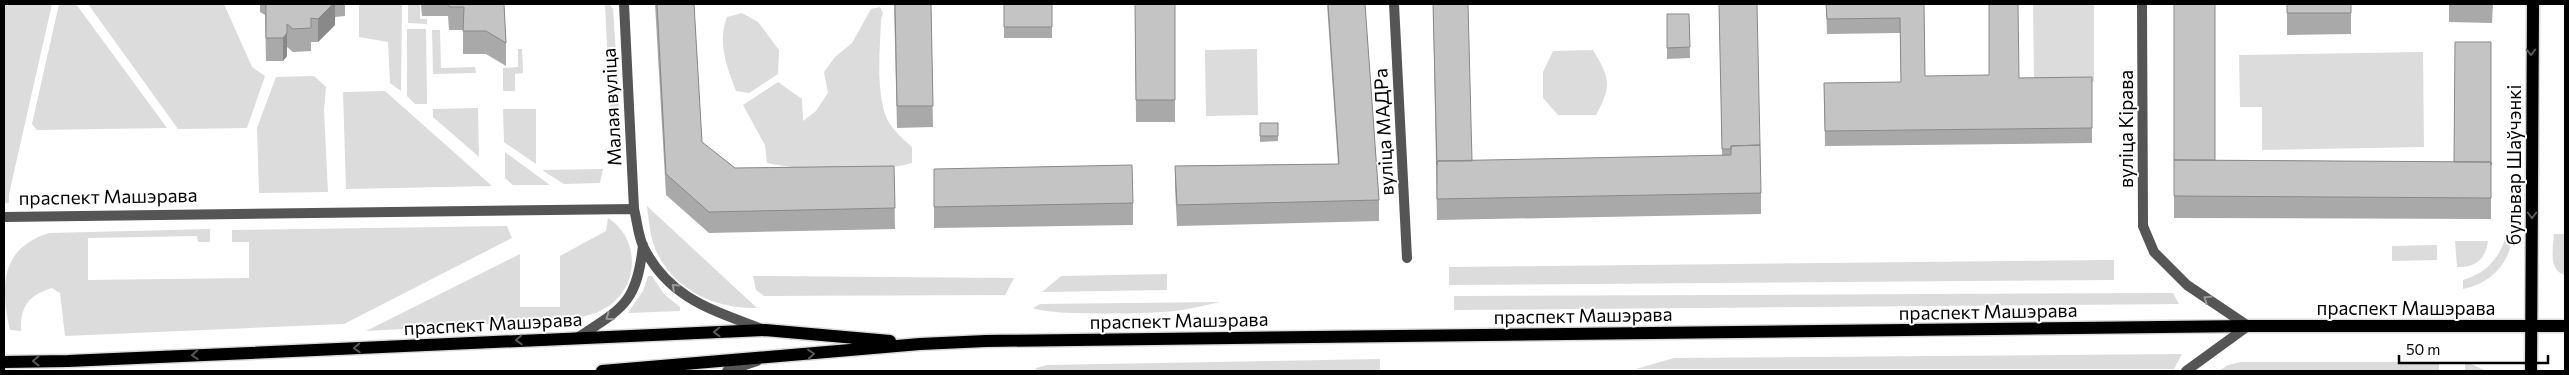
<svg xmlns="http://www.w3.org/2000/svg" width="2569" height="375" font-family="Commissioner,sans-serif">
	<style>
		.green { fill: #dcdcdc }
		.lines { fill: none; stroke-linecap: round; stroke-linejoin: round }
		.primary-casing { stroke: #dbdbdb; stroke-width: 15 }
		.minor { stroke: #555; stroke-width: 10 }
		.tertiary { stroke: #555; stroke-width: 10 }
		.primary { stroke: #000; stroke-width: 12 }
		.wall { fill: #a9a9a9 }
		.shaded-wall { fill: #898989 }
		.building { fill: #c4c4c4; stroke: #898989 }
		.oneway { stroke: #595959 }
		.oneway2 { stroke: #999 }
		.labels { text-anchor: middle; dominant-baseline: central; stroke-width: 4; stroke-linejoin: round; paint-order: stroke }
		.street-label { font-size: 19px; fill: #000; stroke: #fff }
	</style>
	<rect width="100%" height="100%" fill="#fff"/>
	<!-- green -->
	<path class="green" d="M4,4H52L9,194V203H4Z
		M59,4H76L167,128L37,130L32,124Z
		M88,4H224L252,67L265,76L247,128L178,129Z
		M359,4H402L401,91L390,83L388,42L359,37Z
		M408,4H420V19H427V24L408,23Z
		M605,4H609L613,9L621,129L617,133L611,134Z
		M2033,4H2094V82L2034,83Z
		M880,7L883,13L881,19C880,50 876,84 885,114C889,127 902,138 912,147V163C877,173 803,171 767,163L765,145L743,105L778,82L802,99L803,121L816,111L828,93L824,72L835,57L852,43L871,9Z
		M742,13L758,22L779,50L778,74L749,93L736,91C727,67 717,42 727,17Z
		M407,29H426L427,104H415L407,96Z
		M432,30H440L441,68L475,67L476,73L433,74Z
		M518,49H522L523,73L515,74V91H503V68L518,67Z
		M1257,49L1258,115L1206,116L1205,50Z
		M1593,50C1610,78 1612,86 1596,115H1558L1543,98V72L1553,51Z
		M2423,52L2424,147L2262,150V107H2240L2239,55Z
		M314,76L326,87L324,110L328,192L259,193L257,128L276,77Z
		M385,91L492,186L346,189L343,92Z
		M478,108L479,157L433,117V109Z
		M503,109H536V164L504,142Z
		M505,152L550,185H513L505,178Z
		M603,169L600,183L564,184L542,170Z
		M647,206L757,308C717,309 678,292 658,255C650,240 649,222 647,206Z
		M608,218C637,236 640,278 615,301C601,314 583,317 565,320L366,331L520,254V307H560V256L606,231Z
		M507,226L512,238L344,324L65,336L60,293L52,288C29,295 20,306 21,331L10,330C0,288 0,248 49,233L210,229V242H198L197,236L88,238V280L249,278V242H232V230Z
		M2554,234H2565V275C2548,271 2553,248 2554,234Z
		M2506,237L2513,238C2507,266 2491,283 2463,289V280C2486,273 2498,260 2506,237Z
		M2455,241H2488C2486,259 2475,268 2457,267Z
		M2437,245V260L2392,261V246Z
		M2114,260V280L1449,285V267Z
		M1167,274V290L1042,292L1061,276Z
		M648,276H652L664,294L680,307V311L628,313L643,291Z
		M753,276L1014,278L1005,295L764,296L756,290Z
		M2173,293L2179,304L1454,310V296Z
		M1220,302C1205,305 1190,309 1175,311C1150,314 1052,316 1033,308L1040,304Z
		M2182,354L2174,369H1636L1674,358Z
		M1380,359V370L1035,371L1036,368L1047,365Z
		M2465,361L2486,371H2465Z
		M2241,362H2439V371L2220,370L2228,365Z"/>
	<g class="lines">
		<!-- primary casing -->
		<g class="primary-casing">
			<path id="primary" d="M4,362L68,361L765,330L890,341
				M602,371L920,344L986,341L2248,326H2565
				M2531,371L2533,4"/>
		</g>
		<!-- minor -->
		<path class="minor" d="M624,4L634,209
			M1394,4L1407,258
			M2142,4L2143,226L2154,252L2187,285L2248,326L2186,371"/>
		<!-- tertiary -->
		<path class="tertiary" d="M4,217L634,209C637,220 638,235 643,246C668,298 712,310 762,329
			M577,338C623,308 637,303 643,245
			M727,371L757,361"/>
		<!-- primary -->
		<use href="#primary" class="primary"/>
	</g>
	<!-- wall -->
	<path class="wall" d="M260,4H345V16L335,17V25L318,42H311V51L293,52L287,47V56L283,61H266L265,15L260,12Z
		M421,4H504L506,43V66L486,54H463V30H449L448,16H422Z
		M655,4H694L702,142L735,168L894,166L895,229L709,233L666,195Z
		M894,4H931L933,127L897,128Z
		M1004,4H1052V38H1004Z
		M1135,4H1175V122H1136Z
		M1327,4H1365L1379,200V221L1177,226L1175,188V166L1338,164Z
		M1433,4L1472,161L1722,156L1719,4L1761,193V214L1437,220Z
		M1826,4H1924L1925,76L2019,78L2092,77V143L1825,146L1824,83L1901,82L1900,33L1827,34Z
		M2174,4L2215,160L2454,162L2491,42V219L2174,218Z
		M2287,4H2351V34L2287,35Z
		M2449,4H2493L2492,23L2449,22Z
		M1667,14H1689L1690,58L1667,59Z
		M1260,123H1278V141L1260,142Z
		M934,169L1133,203V225L934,228Z"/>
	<!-- shaded-wall -->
	<path class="shaded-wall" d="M333,4H335V25L318,42V19Z
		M287,33V56L283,61V38Z"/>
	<!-- building -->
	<path class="building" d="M266,4H333L318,19L311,18V28L293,29L287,24V33L283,38H266Z
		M449,4H504L506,43L486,31H463L464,7H449Z
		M657,4H694L702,142L735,168L894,166L895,208L709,212L666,174Z
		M895,4H931L933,106H897Z
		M1004,4H1052V27H1004Z
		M1135,4H1175V100H1136Z
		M1328,4H1365L1379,200L1177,205L1175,166L1339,164Z
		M1433,4H1468L1472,161H1437V165Z
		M1719,4H1757L1760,145L1731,146V149H1722Z
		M1826,4H1924L1925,76L1989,75V4H2018L2019,78L2092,77V128L1825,131L1824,83L1901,82L1900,18L1827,19Z
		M2174,4H2215V160H2174Z
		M2287,4H2351V13H2287Z
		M1667,14H1689L1690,47L1667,48Z
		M2455,42H2491V165V162H2454Z
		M1260,123H1278V136H1260Z
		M1760,145L1761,193L1437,199V161L1731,155V146Z
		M2174,160L2491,162V198L2174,196Z
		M1132,165L1133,203L934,207V169Z"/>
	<!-- one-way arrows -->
	<defs><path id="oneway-chevron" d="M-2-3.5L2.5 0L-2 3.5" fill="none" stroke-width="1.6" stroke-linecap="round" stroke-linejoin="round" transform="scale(1.25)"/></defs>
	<g class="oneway">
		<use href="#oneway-chevron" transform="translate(2531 52) rotate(90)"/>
		<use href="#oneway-chevron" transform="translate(2532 215) rotate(90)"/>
		<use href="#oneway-chevron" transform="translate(717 332) rotate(178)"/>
		<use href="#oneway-chevron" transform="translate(519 340) rotate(177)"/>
		<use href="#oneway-chevron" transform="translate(357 348) rotate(177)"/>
		<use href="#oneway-chevron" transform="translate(811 354) rotate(-5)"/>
		<use href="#oneway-chevron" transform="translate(195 355) rotate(177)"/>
		<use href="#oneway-chevron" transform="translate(36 361) rotate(179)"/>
	</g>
	<g class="oneway2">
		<use href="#oneway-chevron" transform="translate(675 287) rotate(-138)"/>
		<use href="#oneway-chevron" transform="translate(2207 299) rotate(-146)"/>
		<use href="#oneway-chevron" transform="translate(609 317) rotate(146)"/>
	</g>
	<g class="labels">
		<!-- street labels -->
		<g class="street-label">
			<text transform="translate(611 107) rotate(-93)">Малая вуліца</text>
			<text transform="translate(2125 129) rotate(-90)">вуліца Кірава</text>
			<text transform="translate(1383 132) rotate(-93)">вуліца МАДРа</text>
			<text transform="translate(2513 165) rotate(-90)">бульвар Шаўчэнкі</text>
			<text transform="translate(108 196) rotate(-1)">праспект Машэрава</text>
			<text x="2406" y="307">праспект Машэрава</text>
			<text transform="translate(1988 311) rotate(-1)">праспект Машэрава</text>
			<text transform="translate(1583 315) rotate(-1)">праспект Машэрава</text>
			<text transform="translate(1179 320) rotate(-1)">праспект Машэрава</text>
			<text transform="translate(493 323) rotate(-3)">праспект Машэрава</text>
		</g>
	</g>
	<!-- border -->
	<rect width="2569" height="375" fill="none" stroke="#000000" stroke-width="10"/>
	<!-- scale -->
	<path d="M2399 355v8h149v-8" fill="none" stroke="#000000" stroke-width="2.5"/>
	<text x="2406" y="355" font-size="15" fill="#000000" stroke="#ffffff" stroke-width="4" paint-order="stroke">50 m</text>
</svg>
